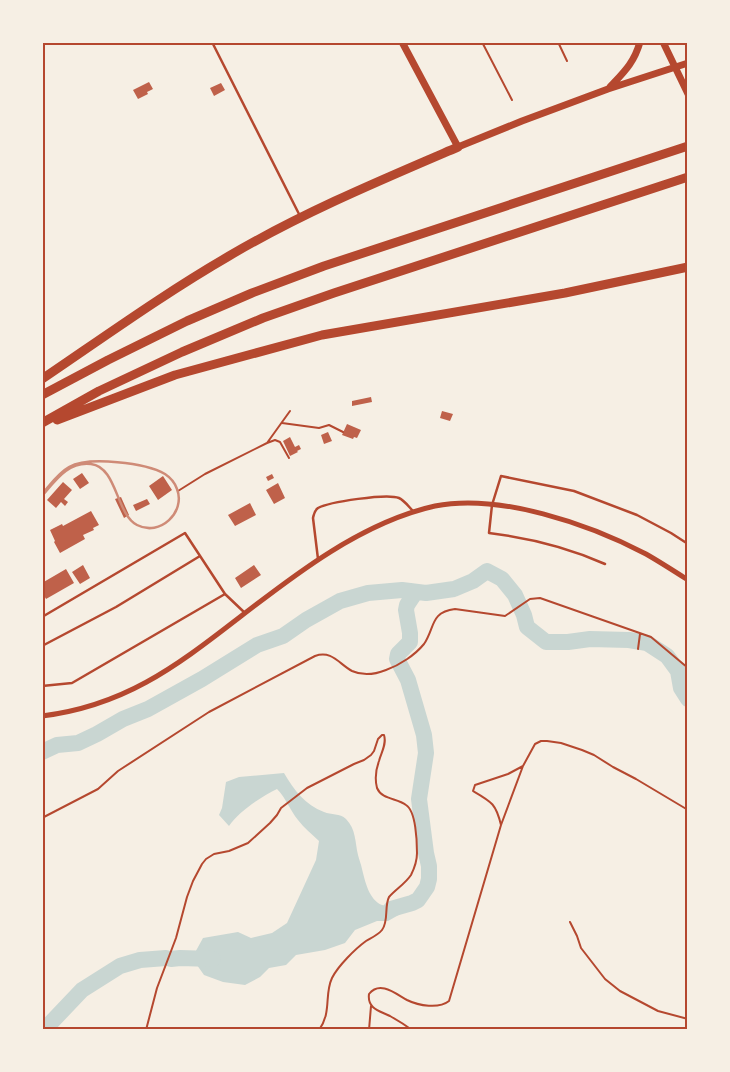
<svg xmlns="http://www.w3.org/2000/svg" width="730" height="1072" font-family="Karla,sans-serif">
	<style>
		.water { fill: #c9d6d2 }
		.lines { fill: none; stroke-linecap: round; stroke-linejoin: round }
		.river { stroke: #c9d6d2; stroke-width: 16 }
		.building { fill: #bf614a }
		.path { stroke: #b5482f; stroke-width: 2 }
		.service { stroke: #b5482f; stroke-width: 2.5 }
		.minor { stroke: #b5482f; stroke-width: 5 }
		.secondary { stroke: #b5482f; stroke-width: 7 }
		.motorway { stroke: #b5482f; stroke-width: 9 }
		.rail { stroke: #cf8b77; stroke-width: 2.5 }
		.neatline { fill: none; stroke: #b5482f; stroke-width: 2 }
	</style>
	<rect width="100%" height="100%" fill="#f6efe4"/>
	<!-- water -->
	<path class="water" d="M284,773C294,790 305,805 324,812C331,815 340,813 346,819C356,829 355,842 358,855C359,859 361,864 362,869C365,881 369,900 382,905C392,908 402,903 412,903L411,908L388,921H377L355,930L345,943L325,950L296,955L286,965L269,968L260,977L245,985L223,982L204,975L192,958L203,938L238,932L251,938L272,933L287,923L316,860L319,841C312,834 304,828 298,820C290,810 286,798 277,789C261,797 239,811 229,826L219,815L222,808L226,782L239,777Z"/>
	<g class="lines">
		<!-- river -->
		<path class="river" d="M42,752L57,745L78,743L97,734L123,719L148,709L202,679L257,645L283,636L306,620L340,601L368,593L402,590L426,593L454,589L473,581L487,571L502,579L515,595L524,615L527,627L546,642H568L590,639L629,640L647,643L667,656L678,671L681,688L688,699
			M391,909L412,903L418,900L427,887L429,879V866L426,853L419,799L426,753L424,735L408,680L397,659L398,654L410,642V633L406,610L407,605L413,596L411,591
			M171,959L180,958L213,959
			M44,1030L82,990L120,966L140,960L166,958"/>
	</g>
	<!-- building -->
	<path class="building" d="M149,82L153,89L147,92L148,94L138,99L133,90Z
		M221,83L225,90L214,96L210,88Z
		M371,397L372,402L352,406V401Z
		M442,411L453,414L450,421L440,418Z
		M347,424L361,430L357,438L354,437L353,439L342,435Z
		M328,432L332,441L324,444L321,435Z
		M290,437L295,447L299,445L301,449L297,451L298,452L290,456L283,441Z
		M82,473L89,483L80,489L73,479Z
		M272,474L274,478L268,481L266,477Z
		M163,476L172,490L158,500L149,486Z
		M63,482L72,490L64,499L68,502L65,506L61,502L56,508L47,500Z
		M278,483L285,498L274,504L266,490Z
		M121,497L129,515L124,518L115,499Z
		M147,499L150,504L136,511L133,505Z
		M250,503L256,515L235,526L228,515Z
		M91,511L99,525L93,528L94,530L83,535L85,539L60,553L54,542L55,541L50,530L62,524L63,526Z
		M83,565L90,578L80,584L72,572Z
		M254,565L261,575L241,588L235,578Z
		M66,569L74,583L46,599L42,592V583Z"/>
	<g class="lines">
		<!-- path -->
		<path class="path" d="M482,42L512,100
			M558,42L567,61
			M282,423L319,428L329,425L343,432
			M267,443L275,440L280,442L289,458
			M178,491L205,474L267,443L290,411
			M638,649L640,634
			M42,818L98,789L118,771L209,712L315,656C332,650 339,664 352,671C363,676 376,674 386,670C400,665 415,655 424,644C435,628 430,612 455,609L505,616L530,599L540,598L651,637L688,668
			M501,825C496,804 492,802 473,791L475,785L508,774L523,766
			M570,922L577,936L581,948L605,979L620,991L658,1011L688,1019
			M146,1030L157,988L176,938L187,897L193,881L202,864L206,859L214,854L229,851L248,843L270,823L277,815L281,808L307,788L354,764L364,760L371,755L374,751L378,739L382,735H384C387,744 381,753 379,761C376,769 375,780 377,788C382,800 397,798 406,805C416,811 417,842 417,853C417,860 414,869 411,875C405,884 396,889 389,897C384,907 389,921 382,930C378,935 371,938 366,941C355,949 338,966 332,978C324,995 332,1012 319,1030
			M369,1030L371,1006
			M412,1030C405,1025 397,1020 390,1016C380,1011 367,1009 369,994C380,980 396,994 407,1000C419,1006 439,1009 449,1001L501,825L523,766L535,744L541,741H547L561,743L582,750L594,755L613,767L636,779L688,810"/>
		<!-- service -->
		<path class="service" d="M212,42L300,216
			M318,559L313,518C314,514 314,511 318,508C329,502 387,493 399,498C404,500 409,507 413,511
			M605,564C567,547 530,538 489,533L492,505L501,476L574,491L637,515L671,533L688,544
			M42,617L185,533L225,594
			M42,646L116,607L200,556
			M42,686L72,683L225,594L245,613"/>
		<!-- minor -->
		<path class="minor" d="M42,716C123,706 174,668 236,620C294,575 362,522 435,506C499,493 589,524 646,554C660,562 674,571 688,580"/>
		<!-- secondary -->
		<path class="secondary" d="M402,42L458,147L522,121L608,89L688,63
			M663,42L688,94
			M610,87C624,72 634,63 640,42"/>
		<!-- motorway -->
		<path class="motorway" d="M42,379C104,337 165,293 229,256C302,213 381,180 458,147
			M42,395L108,360L187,321L252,293L324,266L688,146
			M57,420L175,375L322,335L565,293L688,267
			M42,423L99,391L182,352L263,318L334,293L688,177"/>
		<!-- rail -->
		<path class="rail" d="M42,494C50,485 58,473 69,467C89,456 146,463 165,474C171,478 175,483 177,489C186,512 160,537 137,525C116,514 117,467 91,464C68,461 55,481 42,496"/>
	</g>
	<!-- border -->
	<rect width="730" height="1072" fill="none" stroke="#f6efe4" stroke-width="88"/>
	<rect x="44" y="44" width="642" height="984" class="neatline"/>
</svg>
